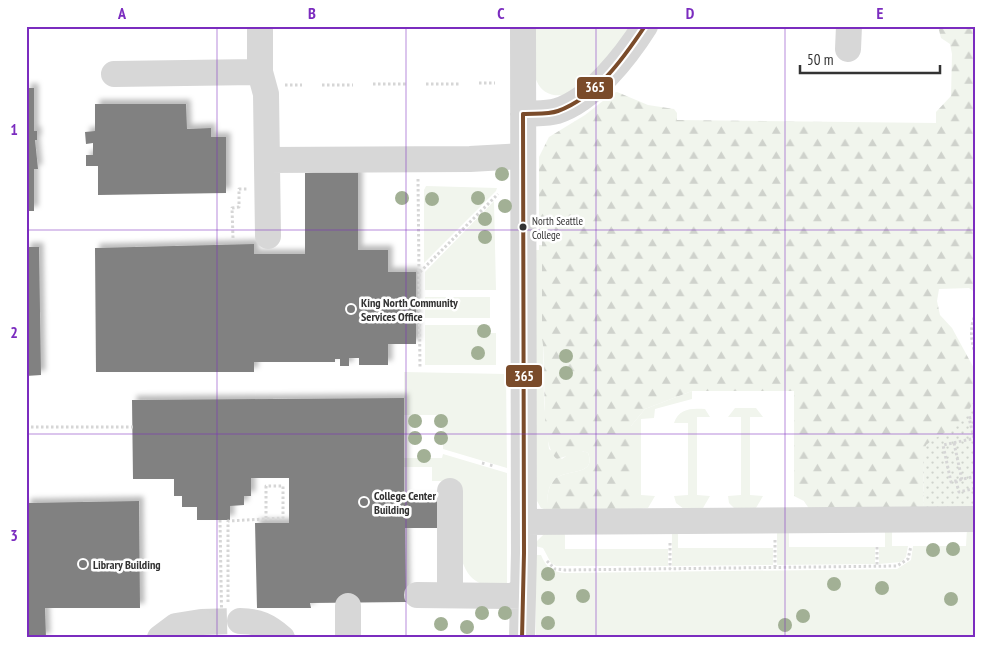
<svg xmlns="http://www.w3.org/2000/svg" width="1002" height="664" font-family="'PT Sans Narrow',sans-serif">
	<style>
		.green { fill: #f1f5ed }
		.forest { fill: url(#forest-firs) }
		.garden { fill: url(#garden-dots) }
		.building { fill: #818181; filter: url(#shadow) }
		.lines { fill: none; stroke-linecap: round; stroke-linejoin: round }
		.minor-tunnel { stroke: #d6d6d6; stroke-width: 26; stroke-dasharray: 26 13; stroke-linecap: butt }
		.path { stroke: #d6d6d6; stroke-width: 3; stroke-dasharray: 2.5 2.5; stroke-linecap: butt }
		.minor { stroke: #d7d7d7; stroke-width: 26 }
		.path-bridge { stroke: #d6d6d6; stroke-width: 3; stroke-dasharray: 2.5 2.5; stroke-linecap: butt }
		.bus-1-casing { stroke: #fff; stroke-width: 8 }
		.bus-1 { stroke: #7a4b2a; stroke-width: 4 }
		.tree { fill: #a2b095 }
		.grid { fill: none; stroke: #7b2cbf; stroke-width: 1; stroke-opacity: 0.55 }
		.bus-dot { fill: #333; stroke: #fff; stroke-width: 2 }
		.poi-dot { fill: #7a7a7a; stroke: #fff; stroke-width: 2 }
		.labels { text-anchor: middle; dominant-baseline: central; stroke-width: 5; stroke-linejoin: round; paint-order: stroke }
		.bus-label { font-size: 11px; fill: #333; stroke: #fff; text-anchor: start }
		.poi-label { font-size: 12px; font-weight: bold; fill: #333; stroke: #fff; text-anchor: start }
		.line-badge { stroke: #fff; stroke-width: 2 }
		.badge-label { font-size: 14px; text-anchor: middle; font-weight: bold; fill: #fff }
		.neatline { fill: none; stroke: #7b2cbf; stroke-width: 2 }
		.grid-label { font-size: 16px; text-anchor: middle; font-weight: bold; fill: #7b2cbf }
	</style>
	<defs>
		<pattern id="forest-firs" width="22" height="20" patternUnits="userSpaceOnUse" patternTransform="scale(1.25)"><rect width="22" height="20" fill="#f1f5ed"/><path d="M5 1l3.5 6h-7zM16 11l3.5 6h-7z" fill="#cfd2cc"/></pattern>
		<pattern id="garden-dots" width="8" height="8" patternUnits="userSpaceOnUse" patternTransform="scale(1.25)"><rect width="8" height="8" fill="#f1f5ed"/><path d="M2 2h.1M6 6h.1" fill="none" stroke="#cfd2cc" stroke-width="1.8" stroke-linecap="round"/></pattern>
		<filter id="shadow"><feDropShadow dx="4.5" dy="-4.5" stdDeviation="2.5" flood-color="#0004"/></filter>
	</defs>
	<rect width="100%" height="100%" fill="#fff"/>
	<!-- green -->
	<path class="green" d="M533,26H633L605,62L565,95C525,100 533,52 533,26Z
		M426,186L497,188L496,191L424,263V190Z
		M494,201L496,290H425V272Z
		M539,245H542L544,403L549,449L562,459C570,453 578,448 588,453C597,477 565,468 554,480C547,487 547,500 547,510L541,508L537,501L533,250H539Z
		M425,297H490V318H425Z
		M425,325H490V333H496V365H425Z
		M404,372L506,374L507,468L443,449L442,415H404Z
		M692,391V399L655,409L654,418L641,419V495L655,496L648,508L631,510V426L645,409Z
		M735,408H756L763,417H750V495L763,496L756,508H734L729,503L728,496L741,495V417H728Z
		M705,409L710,417H697V495L710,496L703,508L684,509L676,503L674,496L688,495V423H674C679,408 692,408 705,409Z
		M443,454L507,473V585C499,585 490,585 483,584C449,574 459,509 459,481H432V467H404V458H442Z
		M967,528H976V638H536L535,555H541C546,567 552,572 565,573L897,569L911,560L913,546H966Z
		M885,530H892V546H908L906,557L901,562L879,564V547H885Z
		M777,531H789V547H875V564L777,565Z
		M672,532H678V548H773V565L672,566Z
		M565,533V549H668V566H556L551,563L543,548L535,546V543L544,534Z"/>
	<!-- forest -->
	<path class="forest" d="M938,26H976V293L969,288L939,289L937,301L940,315L952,328L976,372V396L967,417L946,435L933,440L923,464L924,510H810L804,501L794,496V391H692L645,409L631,426V510H547C547,500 547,487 554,480C565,468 597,477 588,453L583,451L557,459C538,444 548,365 542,339V231H539V157L549,137L585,115L613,93L617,92L648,105L674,109L677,113V120L936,123V112L951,96L952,54L950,44L941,38Z"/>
	<!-- garden -->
	<path class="garden" d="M976,396V510H924L923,464L926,445C952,425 961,431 976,396Z"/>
	<!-- building -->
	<path class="building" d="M26,88H34V131H37V140H35L38,169H34V211H26Z
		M95,104H186L187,129L211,128V137H226V193L98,195V166H86V155H93V143L86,144L85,132L95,131Z
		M305,173H358V250H388V272H416V344H388V365H359V358H349V366H340V359H335V362H254V372H96L95,248L254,244V254H305Z
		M26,247H39L41,375L26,376Z
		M404,398V499H438V528H405L406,602L310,603L311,608H257L255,523H289V478H251V496H244V505L230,506V520H197V507H182V496H174V479H133L132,400Z
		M139,501L140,608H45L46,638H26V503Z"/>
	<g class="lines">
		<!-- minor-tunnel -->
		<path class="minor-tunnel" d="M201,622L240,621"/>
		<!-- path -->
		<path class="path" d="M479,83H495
			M373,84H406
			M426,84H460
			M285,85H302
			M322,85H353
			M418,179L420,369
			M233,238L232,208L239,207V189H247
			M420,272L498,194
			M976,313C969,328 971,341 976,356
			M976,416L969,418L976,446
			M26,427H133
			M976,438L943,445L951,482L976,476
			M954,443L962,480
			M482,463L486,464
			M490,465L494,466
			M956,481L959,492L976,488
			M404,496H430
			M775,540V567
			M670,543V569
			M877,547V566
			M547,561L555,569L565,570L897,566L908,559L911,546
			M228,602V521L283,518V486H266V518"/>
		<!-- minor -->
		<path class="minor" d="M848,49L849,26
			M260,72V26
			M114,74L260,72L266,94L268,236
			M523,114C534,113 547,114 557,111C592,100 626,56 645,26
			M267,160L470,159L523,156
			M450,491V595
			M524,522L976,519
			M417,595L522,596
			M348,606V638
			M240,621C258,621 268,626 282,638
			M160,638L176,626L201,622
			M522,638L524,553L523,26"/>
		<!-- path-bridge -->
		<path class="path-bridge" d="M220,520L222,638"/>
		<!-- bus-1 casing -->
		<g class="bus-1-casing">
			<path id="bus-1" d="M523,114C534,113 547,115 558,111C596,97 623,59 645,26
				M522,638L524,553L523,114"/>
		</g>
		<!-- bus-1 -->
		<use href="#bus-1" class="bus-1"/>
	</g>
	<!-- trees -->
	<g class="tree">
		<circle cx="502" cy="174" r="7"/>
		<circle cx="402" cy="198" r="7"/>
		<circle cx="478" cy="198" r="7"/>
		<circle cx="432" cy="199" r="7"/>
		<circle cx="505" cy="206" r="7"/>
		<circle cx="485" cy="219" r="7"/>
		<circle cx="485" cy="237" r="7"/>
		<circle cx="484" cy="331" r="7"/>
		<circle cx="478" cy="353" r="7"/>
		<circle cx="566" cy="356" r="7"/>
		<circle cx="566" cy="373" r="7"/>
		<circle cx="415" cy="421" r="7"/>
		<circle cx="441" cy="421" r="7"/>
		<circle cx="415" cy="438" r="7"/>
		<circle cx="441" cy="438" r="7"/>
		<circle cx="424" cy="456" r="7"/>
		<circle cx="953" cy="549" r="7"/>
		<circle cx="933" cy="550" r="7"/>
		<circle cx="548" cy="574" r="7"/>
		<circle cx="834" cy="584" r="7"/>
		<circle cx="882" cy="588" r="7"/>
		<circle cx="583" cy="596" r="7"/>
		<circle cx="548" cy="598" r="7"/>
		<circle cx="951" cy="599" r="7"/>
		<circle cx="482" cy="613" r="7"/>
		<circle cx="505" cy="613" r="7"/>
		<circle cx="803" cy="616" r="7"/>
		<circle cx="548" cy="623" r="7"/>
		<circle cx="441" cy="624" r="7"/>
		<circle cx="785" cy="625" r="7"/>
		<circle cx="467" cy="627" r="7"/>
	</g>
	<!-- grid -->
	<path class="grid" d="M217,26V638M406,26V638M596,26V638M785,26V638M26,230H976M26,434H976"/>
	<!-- markers -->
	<circle class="bus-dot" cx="523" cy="227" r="4.5"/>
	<g class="poi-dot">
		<circle cx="351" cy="309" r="5"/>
		<circle cx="364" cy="502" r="5"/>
		<circle cx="83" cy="564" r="5"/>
	</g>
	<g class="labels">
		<!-- bus labels -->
		<g class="bus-label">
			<text x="532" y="221">North Seattle<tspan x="532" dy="14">College</tspan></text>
		</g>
		<!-- poi labels -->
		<g class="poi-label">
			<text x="361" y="302">King North Community<tspan x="361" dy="14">Services Office</tspan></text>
			<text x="374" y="495">College Center<tspan x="374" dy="14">Building</tspan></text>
			<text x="93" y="564">Library Building</text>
		</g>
	</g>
	<g class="line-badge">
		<rect x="576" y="76" width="38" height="24" rx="5" fill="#7a4b2a"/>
		<rect x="505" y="364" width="38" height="24" rx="5" fill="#7a4b2a"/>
	</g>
	<g class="badge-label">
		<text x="595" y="92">365</text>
		<text x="524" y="381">365</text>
	</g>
	<!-- border -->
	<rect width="1002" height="664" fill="none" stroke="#ffffff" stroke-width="55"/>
	<!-- scale -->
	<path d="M800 65v8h140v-8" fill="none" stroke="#333333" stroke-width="2.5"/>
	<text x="807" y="65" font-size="15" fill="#333333" stroke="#ffffff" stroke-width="4" paint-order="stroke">50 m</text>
	<rect x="28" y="28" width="946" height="608" class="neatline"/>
	<g class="grid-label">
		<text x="122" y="19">A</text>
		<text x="312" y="19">B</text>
		<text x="501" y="19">C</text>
		<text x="690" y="19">D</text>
		<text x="880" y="19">E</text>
		<text x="14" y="135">1</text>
		<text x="14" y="338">2</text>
		<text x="14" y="541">3</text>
	</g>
</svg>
